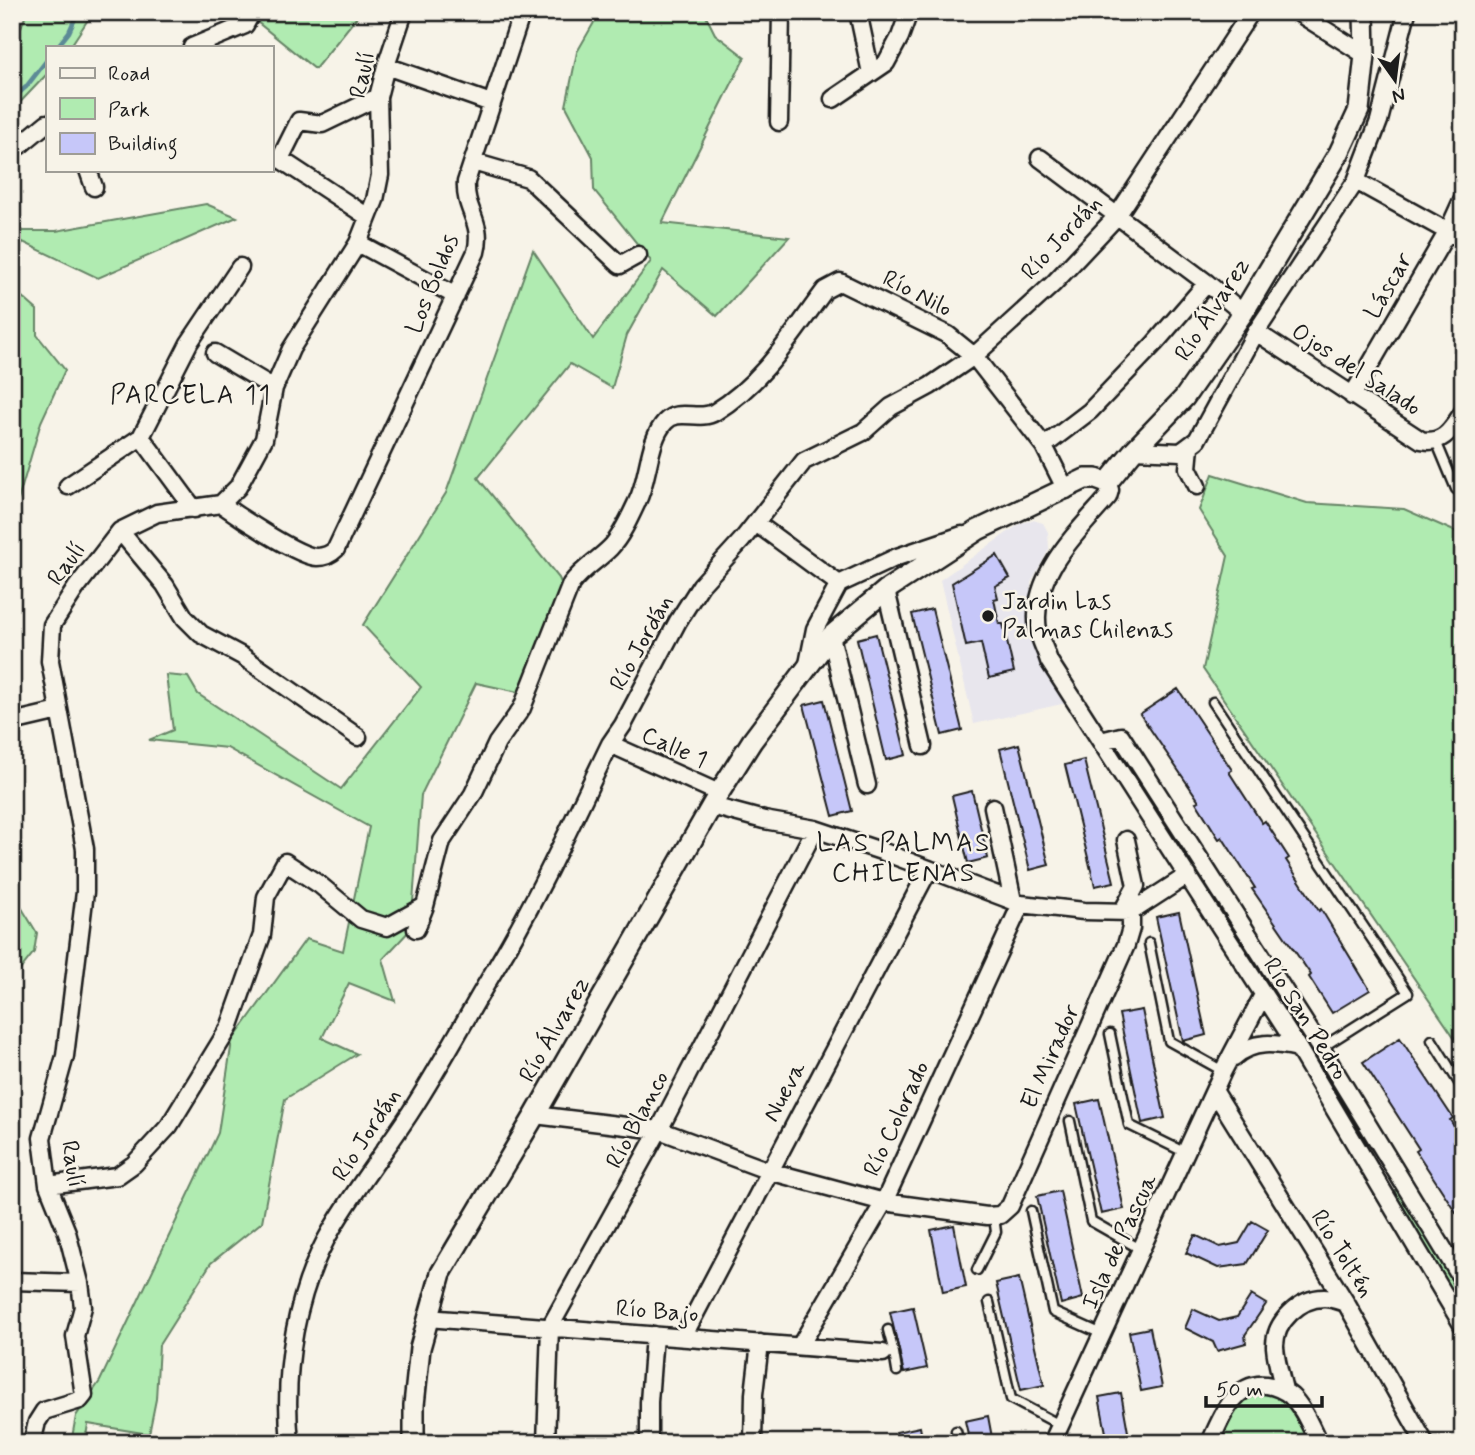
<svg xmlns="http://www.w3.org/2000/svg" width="1475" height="1455" font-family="Mynerve,sans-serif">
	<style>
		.built { fill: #e8e6ed }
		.green { fill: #b0ebb1; stroke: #668466; stroke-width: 2 }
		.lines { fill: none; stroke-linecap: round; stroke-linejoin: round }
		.stream { stroke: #5c8a96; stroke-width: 4.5 }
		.building { fill: #c6c7f9; stroke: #1c1c1c; stroke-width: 2 }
		.service-casing { stroke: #1c1c1c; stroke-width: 13 }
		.minor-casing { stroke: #1c1c1c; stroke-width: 21 }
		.tertiary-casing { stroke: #1c1c1c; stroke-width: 24 }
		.service { stroke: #f7f3e8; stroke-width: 8 }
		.minor { stroke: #f7f3e8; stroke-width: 16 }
		.tertiary { stroke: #f7f3e8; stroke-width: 19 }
		.poi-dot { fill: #1c1c1c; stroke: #f7f3e8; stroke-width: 2.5 }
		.labels { text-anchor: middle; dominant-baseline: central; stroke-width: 5; stroke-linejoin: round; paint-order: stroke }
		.street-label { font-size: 24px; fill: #1c1c1c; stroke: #f7f3e8 }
		.poi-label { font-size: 24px; fill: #1c1c1c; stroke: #f7f3e8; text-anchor: start }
		.neighbourhood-label { font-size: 26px; letter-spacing: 2px; fill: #1c1c1c; stroke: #f7f3e8 }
	</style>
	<rect width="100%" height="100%" fill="#f7f3e8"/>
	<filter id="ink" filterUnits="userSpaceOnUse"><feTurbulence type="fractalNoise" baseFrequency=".0143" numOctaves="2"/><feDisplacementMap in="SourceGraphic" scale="14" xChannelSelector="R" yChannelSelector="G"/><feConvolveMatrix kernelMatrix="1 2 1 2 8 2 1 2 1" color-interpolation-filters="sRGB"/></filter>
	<g filter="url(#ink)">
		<!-- built -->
		<path class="built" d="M1033,520L1043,523L1048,532L1049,549L1031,583L1029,625L1040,664L1066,703L974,724L940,580L1021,523Z"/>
		<!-- green -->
		<path class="green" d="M27,12H93L70,47H47V74L12,111V50Z
			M255,12H361L315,69L251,17Z
			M600,12H704L715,34L745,57L662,223L789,237L717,316L663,270L627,335L612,388L570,364L478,478L559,578L565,592L523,693L476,683L421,795L411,929L383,959L395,1001L349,983L322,1038L357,1054L285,1099L262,1222L211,1263L159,1345L156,1399L149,1434L88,1424L85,1443H71L76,1416L100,1381L218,1133L232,1041L306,939L343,951L369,827L227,748L149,740L173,730L166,675L188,677L198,694L341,789L421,687L363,625L446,493L533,250L593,339L651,261L594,190L593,157L566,106L577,52Z
			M206,204L237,217L98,278L23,242L12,262V231H56Z
			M12,288L37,310V335L65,370L41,422L12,521Z
			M1213,474L1307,503L1404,509L1463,535V1050L1203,669L1228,556L1199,510Z
			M12,892L37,933L34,952L12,980Z
			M1398,1189L1463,1297V1308L1394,1192Z
			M1265,1391C1295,1398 1300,1418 1313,1443H1229L1217,1436L1236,1401Z"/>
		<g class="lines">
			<!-- stream -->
			<path class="stream" d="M57,47L69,32L78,12
				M12,99L26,87L47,60"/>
		</g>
		<!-- building -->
		<path class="building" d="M997,555L1010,578L995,586L998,598L994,599L999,624H1003L1014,672L989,678L981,643L966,646L952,583Z
			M932,609L962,730L942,735L912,614Z
			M876,634L906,755L886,760L857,639Z
			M1178,689L1232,770L1229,772L1262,823L1265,821L1289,858L1286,860L1319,911L1321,909L1370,990L1332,1013L1309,977L1311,975L1252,889L1255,888L1222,837L1219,839L1196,802L1199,801L1140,714Z
			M824,700L852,811L833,816L804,705Z
			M1019,744L1049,865L1030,870L1000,749Z
			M1084,760L1114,882L1095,886L1065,765Z
			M972,791L988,858L968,863L952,796Z
			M1179,912L1206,1035L1183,1041L1156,917Z
			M1142,1010L1165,1118L1142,1123L1119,1014Z
			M1400,1038L1453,1118L1450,1120L1463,1140V1223L1416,1151L1419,1149L1363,1062Z
			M1099,1099L1124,1209L1101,1214L1076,1104Z
			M1060,1191L1083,1298L1061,1304L1037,1196Z
			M1252,1221L1268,1230L1247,1264L1218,1268L1186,1253L1195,1235L1220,1247L1239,1243Z
			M954,1225L966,1287L943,1292L931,1230Z
			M1019,1278L1044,1385L1021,1390L996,1283Z
			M1251,1295L1266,1304L1245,1335L1246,1343L1217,1351L1213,1342L1185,1328L1193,1309L1219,1321L1237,1317Z
			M913,1307L927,1368L904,1373L890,1312Z
			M1150,1328L1162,1387L1141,1391L1129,1332Z
			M1121,1393L1130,1443H1108L1099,1397Z
			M988,1416L993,1443H970L965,1421Z
			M920,1427L923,1443H899L896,1432Z"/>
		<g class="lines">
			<!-- service casing -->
			<g class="service-casing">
				<path id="service" d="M1436,441L1456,489L1463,494
					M1213,702L1408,993L1321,1048
					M1149,943L1169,1041L1223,1071
					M1110,1034L1129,1125L1186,1153
					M1432,1040L1463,1089
					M1070,1121L1091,1221L1142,1250
					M1031,1211L1053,1312L1102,1334
					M977,1270L996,1232L994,1217
					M989,1302L1011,1399L1060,1425
					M888,1330L894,1353
					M883,1353H894L897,1371
					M956,1431L959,1443"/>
			</g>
			<!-- minor casing -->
			<g class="minor-casing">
				<path id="minor" d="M858,12L871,73
					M1297,12L1365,55
					M192,47L245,25L252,12
					M386,66L491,103
					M833,99L886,63L900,37L909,12
					M779,122L781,12
					M19,146L47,123
					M1040,158L1207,283L1243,313
					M473,162L528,178L620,265L638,255
					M88,170L94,187
					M1356,181L1463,240
					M368,217L280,159L299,121L322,124L378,97
					M358,243L456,296
					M1256,332L1421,440C1444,445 1452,428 1463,412
					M215,353L274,388
					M1352,396L1448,231L1463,198
					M1044,446L1090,411L1155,343L1207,283
					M1190,447L1188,468L1197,486
					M1134,450L1181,452L1197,440L1256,332L1356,181L1379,121L1407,12
					M1107,483L1110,490L1108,497C1077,533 1029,577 1038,630C1040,640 1046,651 1049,661L1298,1048L1463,1326
					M68,486L141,437
					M221,504C238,516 299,557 317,557C324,557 331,554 336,549L476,252C484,221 464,211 466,182L522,12
					M194,509L141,437L189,343L240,267
					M756,523L839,584
					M120,531L165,585L185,618L201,634L242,656L358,737
					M886,590L923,746
					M831,636L867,785
					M808,664L815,629L839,584L897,557L962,535
					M12,722L59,711
					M1101,741L1121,736L1321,1048L1463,1281
					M610,744L719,793
					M712,806L764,820L815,829L884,852L1021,904L1084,911L1131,912L1188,875
					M993,807L1013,901
					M1122,912L1136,886L1126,840
					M416,929L425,906L442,841L473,794L497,743L522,708L571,584C582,569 597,561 610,548C621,537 630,517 637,502C649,479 648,440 665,422C678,407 699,422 715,412C763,383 792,334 825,290L840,282L948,335L974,356L1044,446L1066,490
					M1234,1057C1253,1040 1275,1043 1298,1048
					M1215,1092L1346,1303L1425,1443
					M535,1115L659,1130L769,1171L884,1202L987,1216L1000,1215L1010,1206L1126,945L1131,928V912
					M48,1185L117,1176L134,1164L169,1126L229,1028L262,935L266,897L285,862L320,885L361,919L387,927L425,906
					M12,1281L80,1283
					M427,1318L883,1353
					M683,1337L929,869
					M800,1346L884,1202L1021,904
					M1284,1390C1281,1377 1276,1361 1275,1347C1274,1322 1300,1298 1324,1298C1331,1298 1339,1301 1346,1303
					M32,1443L37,1422L44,1411L80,1400L84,1395L75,1336L83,1307L80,1283L67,1232L48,1185L42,1138L65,1056L85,892V849L50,661L52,625L76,588L120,531L157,513L221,504L238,487L264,439L274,388L291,349L358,243L375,200L380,175L378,97L386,66L404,12
					M290,1443C283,1370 295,1291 333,1227C356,1188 385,1151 410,1113C440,1067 466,1018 494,971C538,898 573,820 610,744L623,725L678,621L701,585L742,540L804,461L863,432L891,407L930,386L974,356L1053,284L1117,216L1251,12
					M546,1443L550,1327L659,1130L815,829
					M649,1443V1402L654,1335
					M753,1443L754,1394L760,1343
					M1052,1443L1223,1071L1263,995
					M1210,1443C1221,1418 1234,1382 1266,1385C1275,1386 1284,1390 1291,1396C1304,1408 1311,1428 1319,1443"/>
			</g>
			<!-- tertiary casing -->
			<g class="tertiary-casing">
				<path id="tertiary" d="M414,1443V1405L420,1348L441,1273L535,1115L719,793L752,741L831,636L886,590L978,530L1085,479H1096L1107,483L1134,450L1184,398L1243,313L1339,153L1359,110L1365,55L1364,12"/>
			</g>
			<!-- service -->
			<use href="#service" class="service"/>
			<!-- minor -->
			<use href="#minor" class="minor"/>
			<!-- tertiary -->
			<use href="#tertiary" class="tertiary"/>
		</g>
	</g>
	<!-- markers -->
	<circle class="poi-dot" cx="988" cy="616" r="7"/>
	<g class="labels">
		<!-- street labels -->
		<g class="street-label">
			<text transform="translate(363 75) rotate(-78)">Raulí</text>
			<text transform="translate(1062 238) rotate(-47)">Río Jordán</text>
			<text transform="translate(433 284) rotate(-68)">Los Boldos</text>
			<text transform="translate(1389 286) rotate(-60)">Láscar</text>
			<text transform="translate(917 294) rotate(27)">Río Nilo</text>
			<text transform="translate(1213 310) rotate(-57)">Río Álvarez</text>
			<text transform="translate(1356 370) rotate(33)">Ojos del Salado</text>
			<text transform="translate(67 564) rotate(-54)">Raulí</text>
			<text transform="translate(642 643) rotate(-61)">Río Jordán</text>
			<text transform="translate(674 748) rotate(24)">Calle 1</text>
			<text transform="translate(1305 1019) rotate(58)">Río San Pedro</text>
			<text transform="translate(555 1030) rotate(-60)">Río Álvarez</text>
			<text transform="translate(1051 1057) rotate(-66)">El Mirador</text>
			<text transform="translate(785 1092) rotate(-62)">Nueva</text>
			<text transform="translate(897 1119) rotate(-65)">Río Colorado</text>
			<text transform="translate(638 1120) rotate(-62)">Río Blanco</text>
			<text transform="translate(367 1135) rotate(-57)">Río Jordán</text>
			<text transform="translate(72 1164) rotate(81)">Raulí</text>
			<text transform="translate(1120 1242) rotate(-65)">Isla de Pascua</text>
			<text transform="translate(1342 1254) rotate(58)">Río Toltén</text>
			<text transform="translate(657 1312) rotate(4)">Río Bajo</text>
		</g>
		<!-- poi labels -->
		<g class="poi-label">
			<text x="1002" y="602">Jardin Las<tspan x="1002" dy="28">Palmas Chilenas</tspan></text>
		</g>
		<!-- neighbourhood labels -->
		<g class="neighbourhood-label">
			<text x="191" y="396">PARCELA 11</text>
			<text x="904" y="844">LAS PALMAS<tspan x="904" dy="30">CHILENAS</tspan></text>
		</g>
	</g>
	<!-- margin -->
	<rect width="1475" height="1455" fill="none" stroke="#f7f3e8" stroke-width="42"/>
	<rect x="21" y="21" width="1433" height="1413" fill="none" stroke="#1c1c1c" stroke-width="2.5" filter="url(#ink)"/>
	<!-- legend -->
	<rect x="46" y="46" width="228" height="126" fill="#f7f3e8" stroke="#9f9d96" stroke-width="2"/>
	<rect x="60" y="68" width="35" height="10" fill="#f7f3e8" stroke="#9f9d96" stroke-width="2"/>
	<text x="108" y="80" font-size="21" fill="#1c1c1c">Road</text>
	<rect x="60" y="98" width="35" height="21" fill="#b0ebb1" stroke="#9f9d96" stroke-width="2"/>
	<text x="108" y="116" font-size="21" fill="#1c1c1c">Park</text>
	<rect x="60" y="133" width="35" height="21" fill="#c6c7f9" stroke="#9f9d96" stroke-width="2"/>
	<text x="108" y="150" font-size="21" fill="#1c1c1c">Building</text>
	<!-- north arrow -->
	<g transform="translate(1395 80) rotate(166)" stroke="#f7f3e8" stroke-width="5" paint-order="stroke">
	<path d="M0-5L12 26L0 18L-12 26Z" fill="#1c1c1c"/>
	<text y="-10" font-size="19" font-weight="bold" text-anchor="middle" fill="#1c1c1c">N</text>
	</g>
	<!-- scale -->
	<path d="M1206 1396v10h116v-10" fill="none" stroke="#1c1c1c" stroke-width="3.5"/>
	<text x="1216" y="1396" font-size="21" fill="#1c1c1c" stroke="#f7f3e8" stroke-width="5" paint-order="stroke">50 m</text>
</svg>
